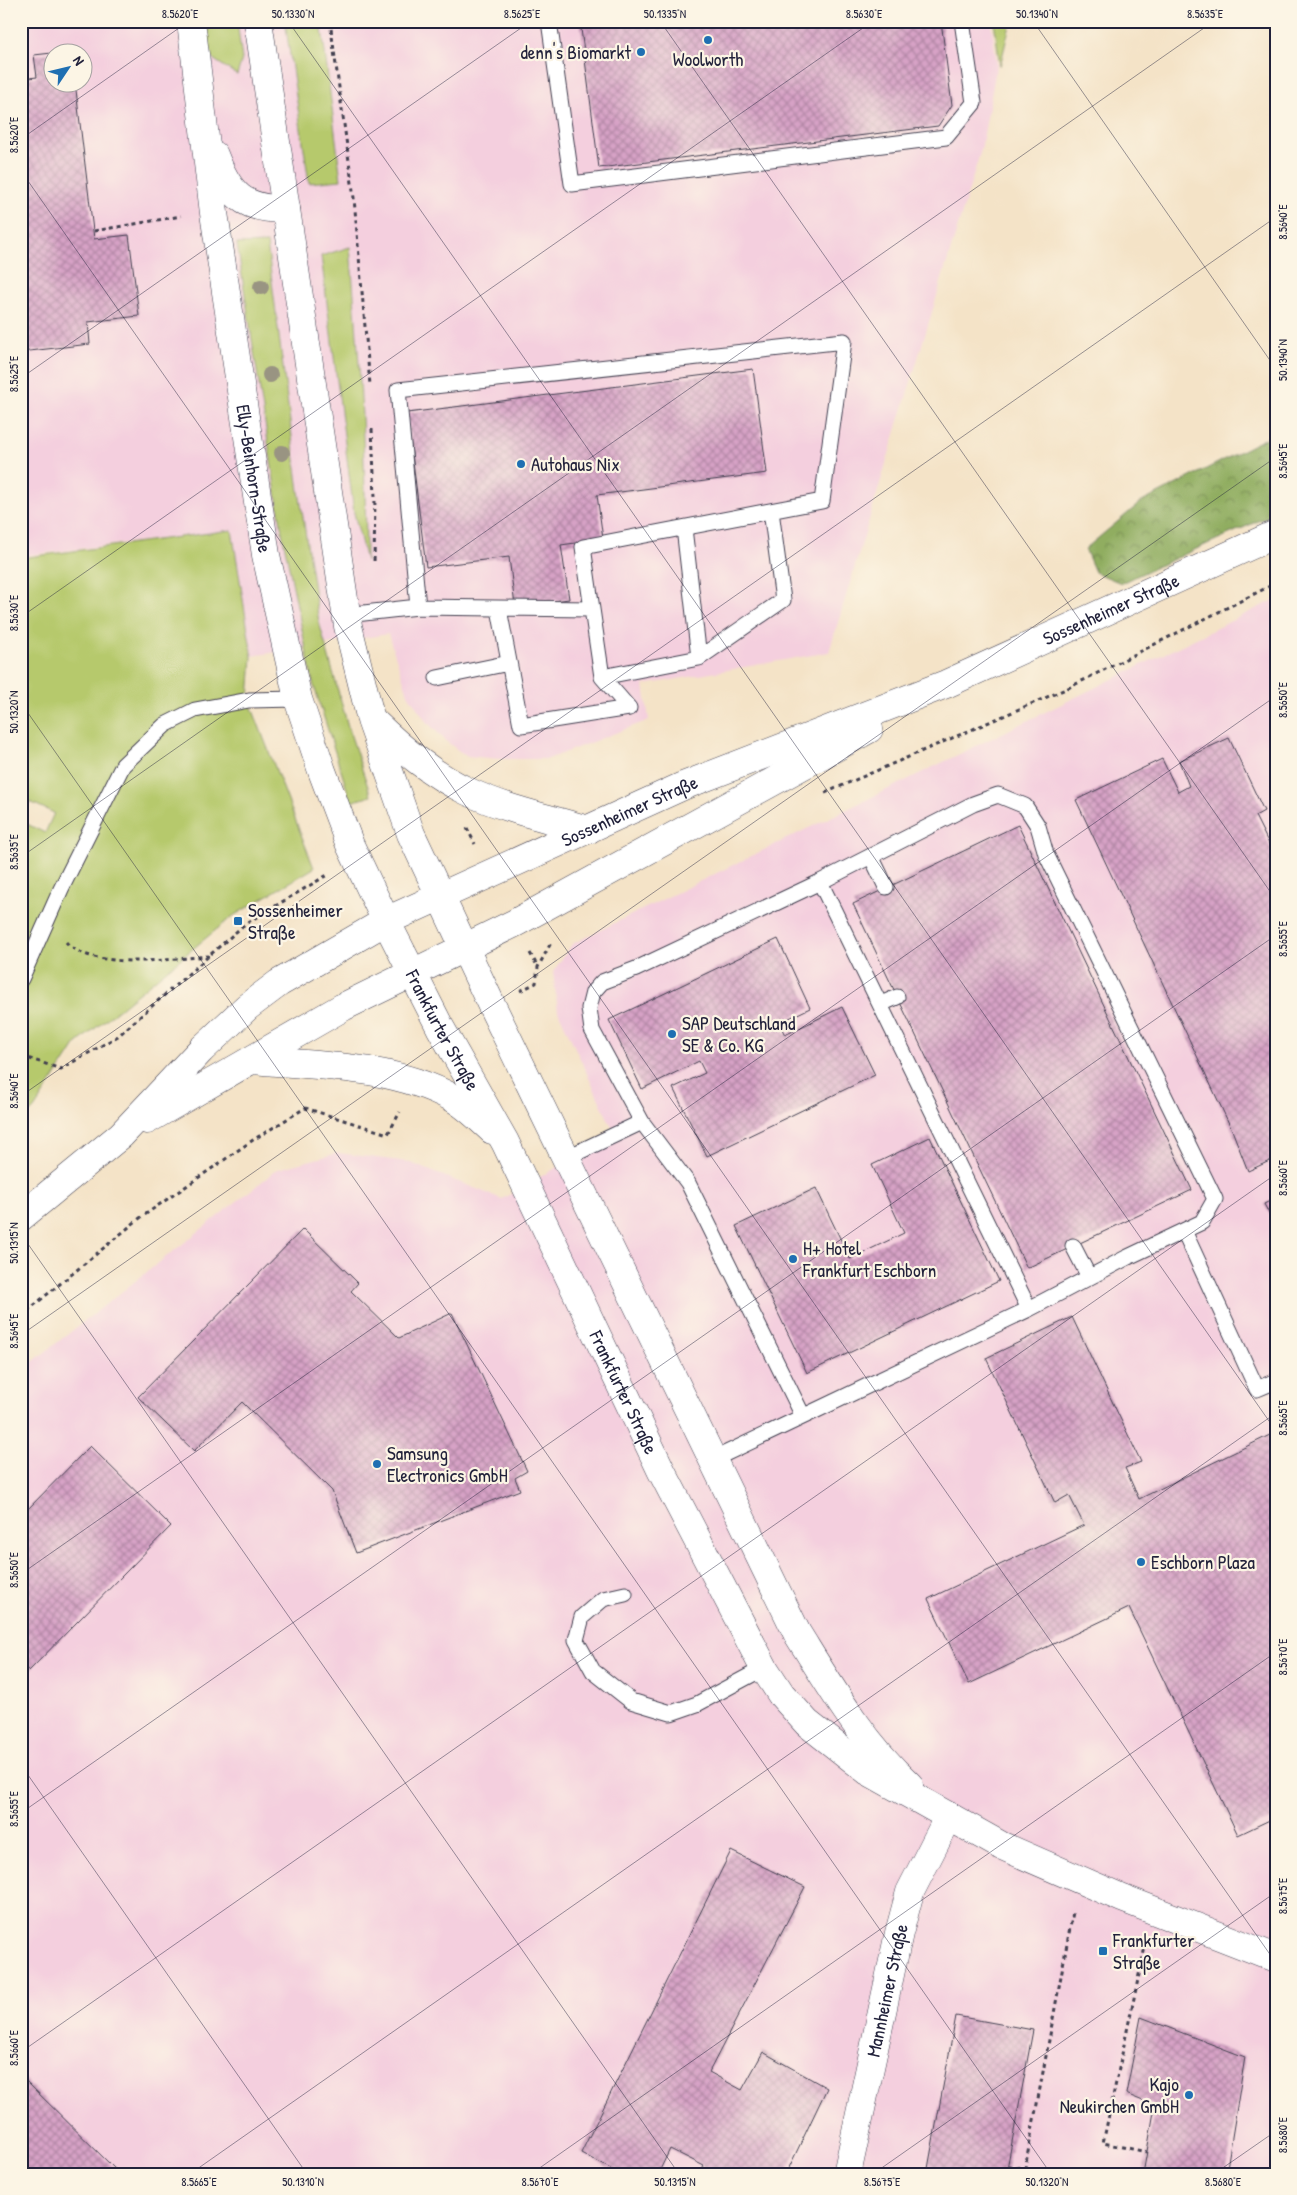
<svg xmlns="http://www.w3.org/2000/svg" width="1297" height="2195" font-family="'Patrick Hand',sans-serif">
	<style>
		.built { fill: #f4cfde; fill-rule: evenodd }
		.green { fill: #b6c96c; stroke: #6c7654 }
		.forest { fill: url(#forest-crowns); stroke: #59684e }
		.building { fill: url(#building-cross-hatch) }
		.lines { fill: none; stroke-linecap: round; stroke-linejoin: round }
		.service-casing { stroke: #423f50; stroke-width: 17 }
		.minor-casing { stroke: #423f50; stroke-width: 29 }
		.tertiary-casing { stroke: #423f50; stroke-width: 29 }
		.secondary-casing { stroke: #423f50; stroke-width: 29 }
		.path { stroke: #423f50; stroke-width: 3; stroke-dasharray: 4 4; stroke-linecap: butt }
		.service { stroke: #fff; stroke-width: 15 }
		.minor { stroke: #fff; stroke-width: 28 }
		.tertiary { stroke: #fff; stroke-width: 28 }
		.secondary { stroke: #fff; stroke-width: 28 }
		.tree { fill: #999482 }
		.ticks { fill: none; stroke: #22223b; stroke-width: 1; stroke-opacity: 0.45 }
		.poi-dot { fill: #1f6fb2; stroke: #fcf5e5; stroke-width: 2 }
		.labels { text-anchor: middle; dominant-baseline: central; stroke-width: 4.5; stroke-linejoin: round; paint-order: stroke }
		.poi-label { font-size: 19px; fill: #22223b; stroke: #fcf5e5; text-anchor: start }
		.street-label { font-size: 19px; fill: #22223b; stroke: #fcf5e5 }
		.neatline { fill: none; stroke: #22223b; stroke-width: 2 }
		.ticks-label { font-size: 12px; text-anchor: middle; fill: #22223b }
	</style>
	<defs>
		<pattern id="forest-crowns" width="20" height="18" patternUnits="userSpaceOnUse" patternTransform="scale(1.25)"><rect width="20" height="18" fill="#90ad60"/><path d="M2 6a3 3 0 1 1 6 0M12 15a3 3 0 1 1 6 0" fill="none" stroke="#758c50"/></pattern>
		<pattern id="building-cross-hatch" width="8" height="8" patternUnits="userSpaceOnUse" patternTransform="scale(1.25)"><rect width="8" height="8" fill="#d7a2c6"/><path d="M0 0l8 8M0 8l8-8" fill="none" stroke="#ae84a2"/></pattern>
	</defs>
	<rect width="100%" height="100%" fill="#fcf5e5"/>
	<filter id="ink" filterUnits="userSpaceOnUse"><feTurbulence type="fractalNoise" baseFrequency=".02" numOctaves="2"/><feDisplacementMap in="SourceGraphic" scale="10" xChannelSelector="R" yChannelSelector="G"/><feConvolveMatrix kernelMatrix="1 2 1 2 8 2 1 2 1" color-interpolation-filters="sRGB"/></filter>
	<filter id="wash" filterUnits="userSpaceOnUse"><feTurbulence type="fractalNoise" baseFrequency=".0096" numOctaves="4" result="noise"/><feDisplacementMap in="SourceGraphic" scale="20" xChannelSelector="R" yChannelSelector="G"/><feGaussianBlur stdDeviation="1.12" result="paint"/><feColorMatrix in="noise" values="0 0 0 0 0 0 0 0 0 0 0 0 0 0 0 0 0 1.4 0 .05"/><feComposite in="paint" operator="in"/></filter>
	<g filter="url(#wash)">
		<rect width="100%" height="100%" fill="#f4e3c7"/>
		<!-- built -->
		<path class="built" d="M21,21H991L997,64L981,150L829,652L644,685L649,720L548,759H500L466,756L447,742L425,720L408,694L388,634L252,656L231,530L21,556ZM52,52H82V82H52Z
			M1276,599V2174H21V1371L278,1169L338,1153L408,1162L502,1199L615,1134L558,1011L553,972L572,944Z"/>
		<!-- green -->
		<path class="green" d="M203,21H237L242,59L237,75L207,55Z
			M285,21H321L341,180L309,183Z
			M994,21H1011L1000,66Z
			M267,243L299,491L319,622L349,730L371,796L351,802L313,683L283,538L237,244Z
			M350,247C359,352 366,456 366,561L354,513L321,256Z
			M232,530L252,656L249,700L314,868L233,916L76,1044L34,1109L21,1122V821L45,833L54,813L30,802L21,820V558Z"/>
		<!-- forest -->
		<path class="forest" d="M1276,433V513L1121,583L1095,572L1085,549L1140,503Z"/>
		<g id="blocks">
			<!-- building -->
			<path class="building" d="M580,21H941L952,105L938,126L599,168Z
				M52,53V82H75L94,239L129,235L139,316L88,322L90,344L21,352V79L37,77L34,55Z
				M753,369L767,473L597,495L603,539L561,545L569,599L515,606L509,557L426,567L407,413Z
				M1229,738L1264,811L1255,816L1276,858V1158L1248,1171L1232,1130L1076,800L1162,759L1178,792L1189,786L1179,761Z
				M1018,825L1192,1190L1027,1268L853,904Z
				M778,939L810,1008L779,1023L785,1035L842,1007L875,1075L707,1156L673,1088L705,1073L699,1061L642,1089L609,1020Z
				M930,1137L999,1281L807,1373L736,1226L816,1188L850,1259L904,1233L872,1165Z
				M1276,1198V1227L1264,1204Z
				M303,1229L358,1283L351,1291L399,1338L452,1313L527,1471L515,1478L520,1490L356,1553L332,1491L242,1402L194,1451L138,1397Z
				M1072,1317L1141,1462L1125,1468L1139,1499L1276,1432V1817L1238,1835L1129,1608L969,1684L928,1599L1084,1525L1069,1495L1055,1503L986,1358Z
				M90,1446L171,1526L29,1671L21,1664V1516Z
				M731,1851L805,1887L709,2072L742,2090L763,2052L827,2088L786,2174H700L704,2166L670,2149L658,2174H620L581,2153Z
				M956,2016L1033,2030L1006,2174H927Z
				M1141,2017L1245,2057L1226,2174H1143L1155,2106L1126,2094Z
				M21,2076L120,2174H21Z"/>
		</g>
	</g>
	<g filter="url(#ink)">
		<use href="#blocks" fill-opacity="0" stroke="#423f50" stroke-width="1"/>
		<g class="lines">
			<!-- service casing -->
			<g class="service-casing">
				<path id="service" d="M549,21L572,184L946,137L974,103L962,21
					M684,528L699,658
					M499,609L521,725L629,708L602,677L699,658L783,600L771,511
					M592,609L602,677
					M346,615L418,607L592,609L583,547L822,501L844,341L398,390L418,607
					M437,678L509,663
					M871,856L886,887
					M820,882L1029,1309
					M21,979L61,889L123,765L165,725L195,710L249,700L298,699
					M881,1004L897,997
					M566,1158L642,1122
					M1184,1231L1257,1389L1276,1381
					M1073,1246L1089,1277
					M714,1459L1029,1309L1126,1258L1202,1222L1215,1199L1046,854L1038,826L1025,806L998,795L973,804L820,882L636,969L602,982L593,992L589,1008L592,1030L642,1122L688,1183L803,1416
					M625,1594L603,1599L582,1617L576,1640L593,1671L631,1701L671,1713L697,1704L764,1668"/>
			</g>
			<!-- minor casing -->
			<g class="minor-casing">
				<g id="minor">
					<path id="s1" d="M847,2174L899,1933L910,1892L949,1816"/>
				</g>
			</g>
			<!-- tertiary casing -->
			<g class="tertiary-casing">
				<g id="tertiary">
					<path id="s2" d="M191,21L214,213L266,555L298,699L322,771L350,845L386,921L440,1027L505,1142L661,1470L764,1668L781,1694L807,1723L868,1771L1000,1845L1122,1898L1276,1958"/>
					<path d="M258,21L348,626L371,720L411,834L491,1004L797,1633C830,1686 863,1743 909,1785"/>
					<path d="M214,155C229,194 243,210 286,209"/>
					<path d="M374,722C402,749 431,774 467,791C505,809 548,818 588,830"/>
					<path d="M252,1060C319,1066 393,1065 453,1098C467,1106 480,1119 492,1130"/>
				</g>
			</g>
			<!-- secondary casing -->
			<g class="secondary-casing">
				<g id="secondary">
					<path d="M147,1120L343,1007L515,923L869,729"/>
					<path id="s3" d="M21,1217L121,1135L201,1050L247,1007L279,983L386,921L683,786L946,684L1276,534"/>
				</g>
			</g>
			<!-- path -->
			<path class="path" d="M330,21L354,198L370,385
				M94,231L181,216
				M372,429L375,497L374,565
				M825,793L1068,688L1276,583
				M467,828L475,844
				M66,942C91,971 173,959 209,956
				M530,953L538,967
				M520,991L536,983L538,967L552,941
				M21,1056L61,1069L118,1036L245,924L329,874
				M21,1316L140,1218L253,1140L305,1108L388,1134L400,1112
				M1146,1942L1103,2143L1147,2152
				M1008,2166L1025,2168L1073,1912"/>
			<!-- service -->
			<use href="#service" class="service"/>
			<!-- minor -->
			<use href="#minor" class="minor"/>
			<!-- tertiary -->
			<use href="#tertiary" class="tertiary"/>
			<!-- secondary -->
			<use href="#secondary" class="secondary"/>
		</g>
		<!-- trees -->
		<g class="tree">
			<circle cx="261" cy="287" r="8"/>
			<circle cx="270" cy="375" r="8"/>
			<circle cx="282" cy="453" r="8"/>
		</g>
	</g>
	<!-- ticks -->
	<path class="ticks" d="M288,21L1276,1431M660,21L1276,900M1033,21L1276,369M21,139L189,21M21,171L1276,1963M21,378L531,21M21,617L873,21M21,703L1051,2174M21,857L1214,21M21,1096L1276,217M21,1234L679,2174M21,1335L1276,457M21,1574L1276,696M21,1765L307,2174M21,1813L1276,935M21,2052L1276,1174M190,2174L1276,1413M531,2174L1276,1652M873,2174L1276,1892M1214,2174L1276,2131"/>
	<!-- markers -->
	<g class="poi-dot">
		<circle cx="708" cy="40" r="5"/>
		<circle cx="641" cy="52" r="5"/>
		<circle cx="521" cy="464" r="5"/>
		<rect x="233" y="916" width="10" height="10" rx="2.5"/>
		<circle cx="672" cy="1034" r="5"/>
		<circle cx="793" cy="1259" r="5"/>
		<circle cx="377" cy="1464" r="5"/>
		<circle cx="1141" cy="1562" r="5"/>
		<rect x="1098" y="1946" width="10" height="10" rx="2.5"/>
		<circle cx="1189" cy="2095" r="5"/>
	</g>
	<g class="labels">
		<!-- poi labels -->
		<g class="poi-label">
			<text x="631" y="52" text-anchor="end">denn's Biomarkt</text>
			<text x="708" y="59" text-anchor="middle">Woolworth</text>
			<text x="531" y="464">Autohaus Nix</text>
			<text x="248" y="910">Sossenheimer<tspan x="248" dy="22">Straße</tspan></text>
			<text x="682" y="1023">SAP Deutschland<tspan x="682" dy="22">SE &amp; Co. KG</tspan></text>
			<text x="803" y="1248">H+ Hotel<tspan x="803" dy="22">Frankfurt Eschborn</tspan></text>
			<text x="387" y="1453">Samsung<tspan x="387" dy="22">Electronics GmbH</tspan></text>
			<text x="1151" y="1562">Eschborn Plaza</text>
			<text x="1113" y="1940">Frankfurter<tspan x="1113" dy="22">Straße</tspan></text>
			<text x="1179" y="2084" text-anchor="end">Kajo<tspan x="1179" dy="22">Neukirchen GmbH</tspan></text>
		</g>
		<!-- street labels -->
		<g class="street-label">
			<text stroke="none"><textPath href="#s2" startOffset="462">Elly-Beinhorn-Straße</textPath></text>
			<text stroke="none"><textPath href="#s3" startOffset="1262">Sossenheimer Straße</textPath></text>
			<text stroke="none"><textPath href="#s3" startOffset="740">Sossenheimer Straße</textPath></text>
			<text stroke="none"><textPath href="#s2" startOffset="1049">Frankfurter Straße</textPath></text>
			<text stroke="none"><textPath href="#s2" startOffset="1454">Frankfurter Straße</textPath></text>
			<text stroke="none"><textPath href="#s1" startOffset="188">Mannheimer Straße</textPath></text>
		</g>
	</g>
	<!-- margin -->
	<rect width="1297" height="2195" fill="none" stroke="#fcf5e5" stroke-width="55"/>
	<!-- north arrow -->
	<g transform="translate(68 68) rotate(55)"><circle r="24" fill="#fcf5e5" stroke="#a5a1a1"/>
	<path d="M0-4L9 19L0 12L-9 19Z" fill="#1f6fb2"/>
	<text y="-8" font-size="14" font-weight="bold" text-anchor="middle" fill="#22223b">N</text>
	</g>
	<rect x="28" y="28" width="1242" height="2140" class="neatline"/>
	<g class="ticks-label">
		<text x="180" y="18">8.5620°E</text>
		<text x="293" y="18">50.1330°N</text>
		<text x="522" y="18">8.5625°E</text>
		<text x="665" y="18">50.1335°N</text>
		<text x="864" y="18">8.5630°E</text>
		<text x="1037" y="18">50.1340°N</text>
		<text x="1205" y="18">8.5635°E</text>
		<text transform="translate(14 135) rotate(-90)" y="4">8.5620°E</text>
		<text transform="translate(1283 222) rotate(-90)" y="4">8.5640°E</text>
		<text transform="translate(1283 360) rotate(-90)" y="4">50.1340°N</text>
		<text transform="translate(14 374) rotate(-90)" y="4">8.5625°E</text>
		<text transform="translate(1283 461) rotate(-90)" y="4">8.5645°E</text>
		<text transform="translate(14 613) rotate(-90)" y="4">8.5630°E</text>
		<text transform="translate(1283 700) rotate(-90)" y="4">8.5650°E</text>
		<text transform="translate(14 712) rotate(-90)" y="4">50.1320°N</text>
		<text transform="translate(14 852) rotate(-90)" y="4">8.5635°E</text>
		<text transform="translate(1283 939) rotate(-90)" y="4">8.5655°E</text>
		<text transform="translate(14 1091) rotate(-90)" y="4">8.5640°E</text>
		<text transform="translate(1283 1178) rotate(-90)" y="4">8.5660°E</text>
		<text transform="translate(14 1243) rotate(-90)" y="4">50.1315°N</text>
		<text transform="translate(14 1331) rotate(-90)" y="4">8.5645°E</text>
		<text transform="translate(1283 1418) rotate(-90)" y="4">8.5665°E</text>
		<text transform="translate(14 1570) rotate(-90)" y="4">8.5650°E</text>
		<text transform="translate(1283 1657) rotate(-90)" y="4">8.5670°E</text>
		<text transform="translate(14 1809) rotate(-90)" y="4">8.5655°E</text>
		<text transform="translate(1283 1896) rotate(-90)" y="4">8.5675°E</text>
		<text transform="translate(14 2048) rotate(-90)" y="4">8.5660°E</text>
		<text transform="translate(1283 2135) rotate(-90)" y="4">8.5680°E</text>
		<text x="199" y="2186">8.5665°E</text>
		<text x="303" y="2186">50.1310°N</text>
		<text x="540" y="2186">8.5670°E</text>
		<text x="675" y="2186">50.1315°N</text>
		<text x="882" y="2186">8.5675°E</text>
		<text x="1047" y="2186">50.1320°N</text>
		<text x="1223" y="2186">8.5680°E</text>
	</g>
</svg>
